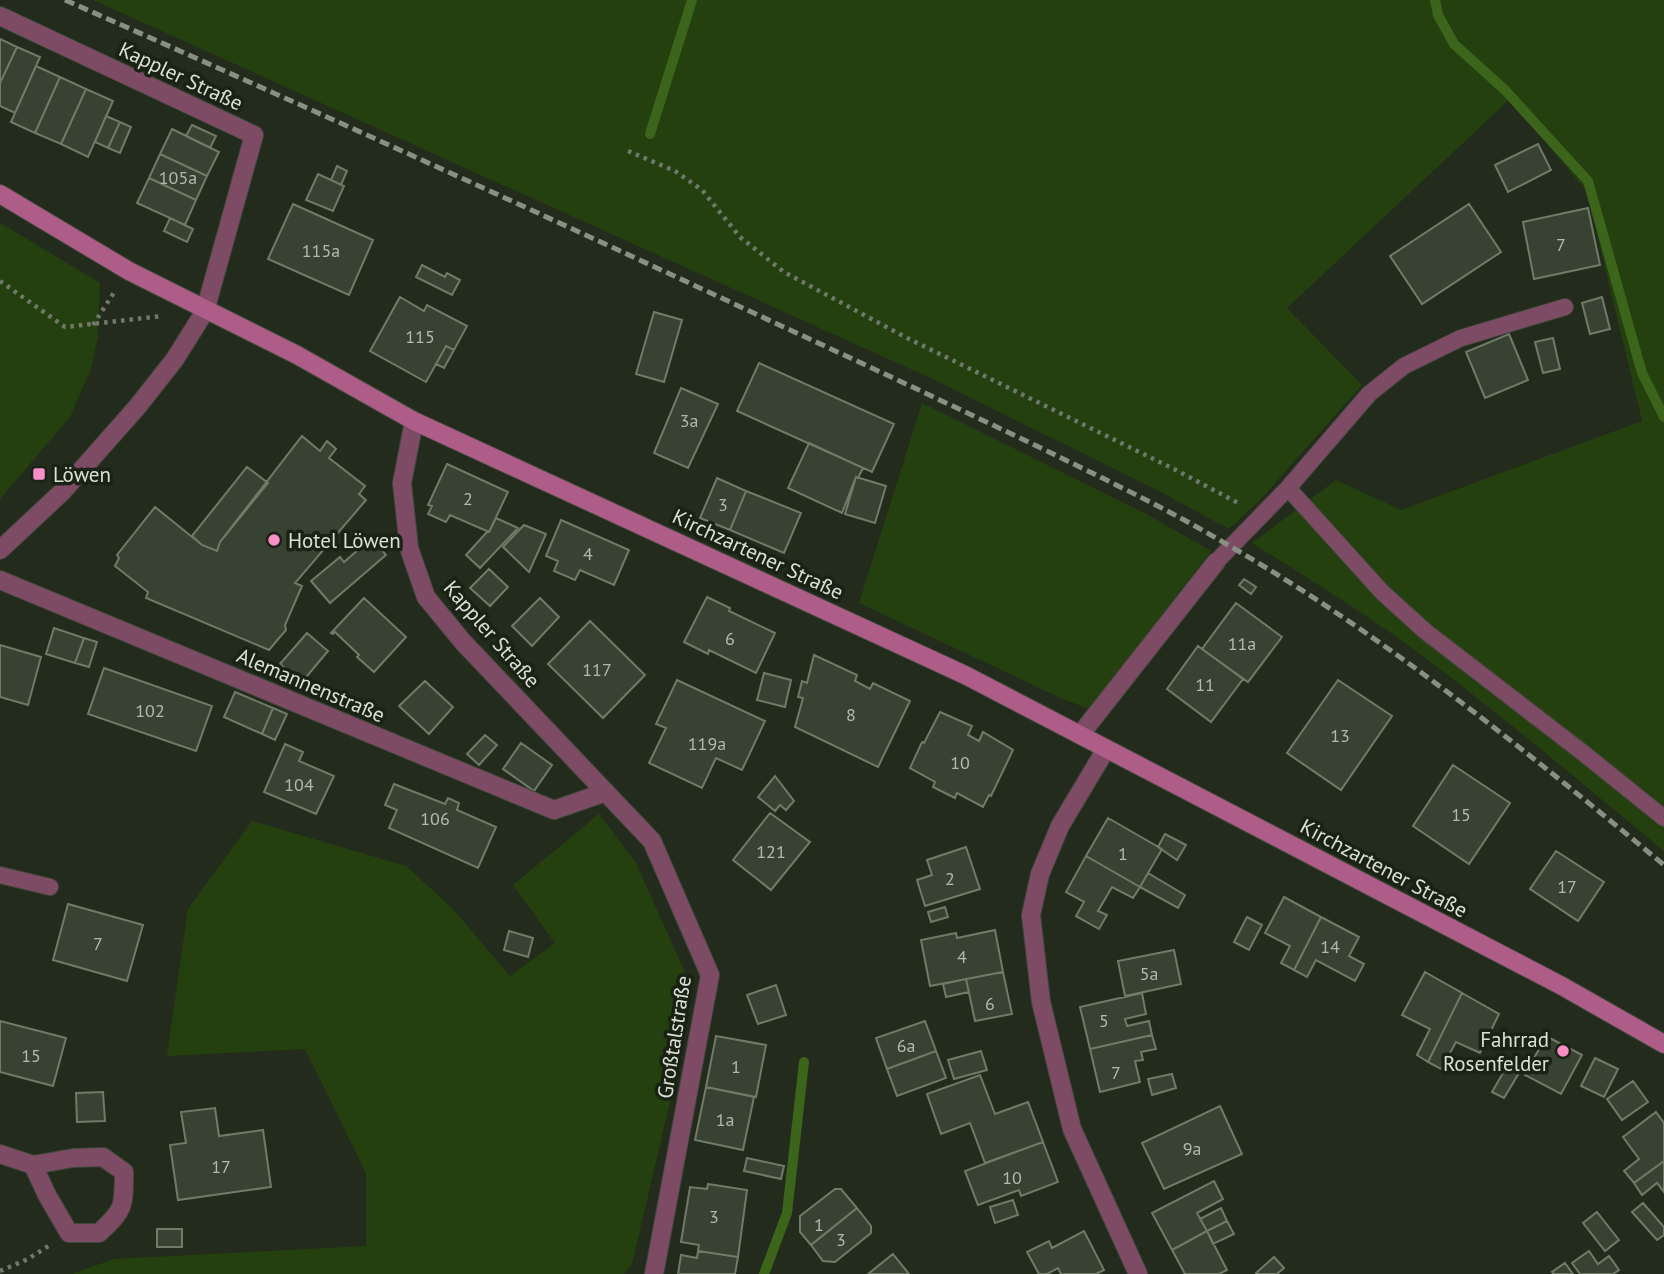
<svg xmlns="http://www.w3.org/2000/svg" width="1664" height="1274" font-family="'PT Sans',sans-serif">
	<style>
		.green { fill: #25400f }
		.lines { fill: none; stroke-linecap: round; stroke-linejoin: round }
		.stream { stroke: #3c641a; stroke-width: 10 }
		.building { fill: #384232; stroke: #707a69; stroke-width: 2 }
		.lane-casing { stroke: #40483b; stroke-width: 18 }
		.street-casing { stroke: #40483b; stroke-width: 20 }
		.secondary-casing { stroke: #40483b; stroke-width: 20 }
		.path { stroke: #70776b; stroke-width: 4.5; stroke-dasharray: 3.5 5; stroke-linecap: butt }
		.lane { stroke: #7e4b65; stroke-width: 16 }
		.street { stroke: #7e4b65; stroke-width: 18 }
		.secondary { stroke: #ad5d87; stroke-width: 18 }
		.rail { stroke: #888f83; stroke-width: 5; stroke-dasharray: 10 5; stroke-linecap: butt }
		.poi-dot { fill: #fa8fc7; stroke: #192214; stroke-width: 2.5 }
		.labels { text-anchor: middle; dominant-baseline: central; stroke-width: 7; stroke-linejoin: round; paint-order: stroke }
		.number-label { font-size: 18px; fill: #b2b8ad }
		.street-label { font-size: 21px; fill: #dae0d6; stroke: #192214 }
		.poi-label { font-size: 21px; fill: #dae0d6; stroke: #192214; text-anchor: start }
	</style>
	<rect width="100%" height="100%" fill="#232b1d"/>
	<!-- green -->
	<path class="green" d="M93,0H1664V851C1584,785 1504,717 1420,654C1366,614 1309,579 1252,543L1336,480L1401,510L1642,421L1587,192L1510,99L1287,308L1362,385L1260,500L1229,529L1159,491L935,380Z
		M0,223L100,283L98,336L91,369L70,417L0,499Z
		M922,403L1146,514L1211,551L1112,679L1092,710L1063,699L859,603Z
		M599,814L636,863L687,977L683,1047L632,1264L624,1274H72L114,1259L366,1246V1173L305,1049L167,1056L188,909L252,821L406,866L452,908L510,976L555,943L513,885Z"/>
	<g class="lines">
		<!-- stream -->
		<path class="stream" d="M1435,0L1438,15L1454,44L1505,90L1588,181L1642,373L1664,417
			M650,134L692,0
			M764,1274L787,1213L804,1062"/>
	</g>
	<!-- building -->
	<path class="building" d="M0,39L17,47L0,83Z
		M17,47L40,57L15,113L0,106V83Z
		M36,66L60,77L35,133L11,122Z
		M60,77L86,89L61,144L35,133Z
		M86,89L113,101L88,157L61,144Z
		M106,116L120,122L108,148L95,142Z
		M120,122L131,127L120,153L108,148Z
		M192,125L216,136L210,148L186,136Z
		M172,129L219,152L207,176L160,154Z
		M1538,144L1551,170L1508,192L1495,165Z
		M160,154L207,176L196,200L149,178Z
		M337,166L347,171L341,185L331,180Z
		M318,174L344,186L333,211L306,200Z
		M149,178L196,200L185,225L137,203Z
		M293,204L373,240L349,295L268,259Z
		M1469,204L1501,252L1422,304L1390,256Z
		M1588,208L1600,265L1534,279L1523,222Z
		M170,218L193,229L187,242L164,231Z
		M422,265L445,277L447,273L460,280L452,295L416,277Z
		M400,297L424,311L427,305L467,326L454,350L446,346L426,382L370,351Z
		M1602,297L1610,329L1590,334L1582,303Z
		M654,312L682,320L664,382L636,374Z
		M1509,334L1528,380L1485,398L1466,352Z
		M1553,338L1560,369L1543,373L1535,342Z
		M446,346L454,350L444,368L436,364Z
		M759,363L894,424L872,472L737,411Z
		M681,388L718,404L688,468L654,453Z
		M302,436L320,451L327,441L336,449L329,458L365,486L359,494L366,500L295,583L302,586L285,625L286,630L269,650L146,598L148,592L115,566L119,558L117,555L155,507L202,545L217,551L220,542Z
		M809,443L863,468L858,478L856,477L842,513L788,488Z
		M447,464L508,492L489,532L450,515L446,522L428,514L432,506L428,505Z
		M247,467L268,483L220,542L217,551L202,545L192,536Z
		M856,477L886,486L875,523L845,514Z
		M717,478L746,491L730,530L700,518Z
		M746,491L801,513L784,553L730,530Z
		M496,518L518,528L480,568L466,555L487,532H489Z
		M561,520L629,550L614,585L580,570L575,580L554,571L558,561L546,556Z
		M524,525L546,534L529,572L503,547Z
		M372,538L386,555L330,603L311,581L340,557L344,562Z
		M489,569L508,587L490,606L470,588Z
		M1244,579L1256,587L1251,594L1239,585Z
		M707,597L730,608L729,611L775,633L756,673L709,650L708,654L684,642Z
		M364,598L406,637L374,672L357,657L359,655L335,632L333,634L331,633Z
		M540,598L559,617L532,646L512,626Z
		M1236,603L1282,637L1248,682L1202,649Z
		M590,621L645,675L603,718L548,664Z
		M54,628L84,638L75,663L46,654Z
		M307,633L328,651L302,682L280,664Z
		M84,638L97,642L89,667L75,663Z
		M0,645L41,657L28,705L0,697Z
		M1198,646L1243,679L1211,722L1167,689Z
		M814,655L857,675L855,681L870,689L873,683L910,701L878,767L795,727L803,698L798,697L802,681L807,683Z
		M104,668L212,706L196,751L88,714Z
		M764,673L791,680L785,707L757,700Z
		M677,680L765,721L742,770L716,758L702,788L649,763L666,728L656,724Z
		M1338,680L1392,716L1341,790L1287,753Z
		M425,681L453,707L429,734L399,706Z
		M235,692L273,708L262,734L224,717Z
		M273,708L287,714L275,740L262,734Z
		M940,712L972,726L968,735L979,741L983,732L1013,750L991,796L989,795L983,807L957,793L955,798L933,787L935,782L910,768L922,742L924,743Z
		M485,735L497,745L479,765L467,754Z
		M521,743L552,765L534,791L503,769Z
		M285,744L303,752L299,761L334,776L316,814L264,792Z
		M1453,765L1510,803L1469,864L1413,826Z
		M775,776L794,801L786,810L780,805L775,811L758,797Z
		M394,784L445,804L448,798L459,803L457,810L496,827L478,868L389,828L397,810L385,805Z
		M770,813L810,842L771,890L733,860Z
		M1108,818L1162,849L1140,887L1086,856Z
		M1165,834L1186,845L1177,860L1158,847Z
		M966,847L980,889L925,906L917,880L932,875L927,860Z
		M1556,851L1604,882L1578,921L1530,889Z
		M1086,856L1140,887L1133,898L1112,887L1098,911L1107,915L1099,929L1076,916L1084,902L1066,892Z
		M1148,873L1185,895L1178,908L1140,887Z
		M1284,897L1321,917L1294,970L1281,963L1290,946L1265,933Z
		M68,904L143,925L127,981L53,960Z
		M945,907L948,917L931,922L928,912Z
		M1247,917L1262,925L1249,950L1234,942Z
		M1321,917L1359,937L1349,956L1364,964L1355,981L1316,960L1307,977L1294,970Z
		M995,930L1003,972L930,986L921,940L956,933L957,938Z
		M509,931L533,938L528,957L504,950Z
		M1174,950L1181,984L1125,996L1118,961Z
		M1003,972L1012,1014L975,1021L966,979Z
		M1425,972L1462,993L1428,1062L1417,1055L1430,1029L1402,1015Z
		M966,979L969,992L946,997L943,984Z
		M776,985L786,1015L758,1024L747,995Z
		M1142,993L1146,1014L1125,1019L1127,1026L1149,1021L1152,1035L1090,1049L1080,1007Z
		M1462,993L1499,1014L1480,1053L1456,1042L1441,1069L1428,1062Z
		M0,1021L66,1038L53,1086L0,1072Z
		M925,1021L936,1051L887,1069L876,1038Z
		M1152,1035L1156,1049L1141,1052L1143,1060L1135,1061L1140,1082L1100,1092L1090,1049Z
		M716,1036L766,1045L756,1097L706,1087Z
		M1546,1036L1582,1055L1561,1094L1525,1075Z
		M936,1051L946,1078L897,1096L887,1069Z
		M981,1051L987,1070L954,1079L948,1060Z
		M1595,1058L1618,1069L1604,1097L1581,1086Z
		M1507,1066L1519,1073L1504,1098L1492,1092Z
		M1172,1074L1176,1088L1152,1095L1148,1079Z
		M980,1075L995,1114L1028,1102L1043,1142L985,1163L970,1123L941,1134L927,1094Z
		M1633,1081L1648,1102L1622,1120L1607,1099Z
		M706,1087L754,1097L743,1150L695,1140Z
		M103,1092L105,1121L77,1122L76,1093Z
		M1220,1106L1242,1154L1164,1189L1142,1143Z
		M215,1108L219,1136L263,1130L271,1187L178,1200L170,1145L186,1143L181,1112Z
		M1656,1112L1664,1123V1161L1634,1183L1624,1171L1639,1159L1623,1137Z
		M1043,1142L1058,1182L1021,1196L1019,1190L978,1205L965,1171Z
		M747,1158L784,1166L781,1179L744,1171Z
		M1664,1161V1192L1657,1183L1642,1195L1634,1183Z
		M1214,1181L1223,1199L1197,1213L1207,1231L1172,1250L1152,1213Z
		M708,1184L747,1190L738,1257L698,1251L699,1245L681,1242L690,1187L707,1189Z
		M835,1189H841L857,1208L811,1245L800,1232V1216Z
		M1013,1200L1018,1215L995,1223L990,1207Z
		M1643,1203L1664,1227V1235L1657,1240L1632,1212Z
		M857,1208L871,1226V1233L835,1262L823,1261L811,1245Z
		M1221,1208L1227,1221L1207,1231L1200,1219Z
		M1597,1212L1619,1240L1605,1251L1583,1223Z
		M1227,1221L1234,1234L1213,1244L1207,1231Z
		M157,1229H182V1247H157Z
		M1084,1231L1104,1270L1096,1274H1061L1058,1268L1047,1274H1039L1027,1252L1049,1241L1052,1248Z
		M1207,1231L1227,1270L1219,1274H1185L1172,1250Z
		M698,1251L738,1257L735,1274H678L681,1255L697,1258Z
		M1589,1251L1598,1264L1609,1256L1619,1270L1613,1274H1580L1572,1263Z
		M893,1254L909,1274H868Z
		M1274,1257L1284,1268L1277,1274H1257L1256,1273Z
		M1565,1263L1573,1274H1554L1552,1272Z"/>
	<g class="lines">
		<!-- lane casing -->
		<g class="lane-casing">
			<path id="lane" d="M1288,488L1382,592L1425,631L1582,752L1664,818
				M1216,562L1288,488L1369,394L1404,366L1461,338L1565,307
				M0,875L50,887"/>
		</g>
		<!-- street casing -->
		<g class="street-casing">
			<path id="street" d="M0,16L254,135L205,311L175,359L138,406L62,492L0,550
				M414,421L402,483L409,548L426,597L463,642L652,841L710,975L654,1274
				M0,580L554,810L606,792
				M1080,735L1216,562
				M1106,749L1060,826L1040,874L1031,915L1041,1002L1072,1129L1138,1274
				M0,1154L33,1165L73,1158L103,1157L124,1172C124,1207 124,1210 99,1233H69L47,1195L33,1165"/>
		</g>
		<!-- secondary casing -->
		<g class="secondary-casing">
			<path id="secondary" d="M0,194L129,271L297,355L414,421L965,675L1562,986L1664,1044"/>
		</g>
		<!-- path -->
		<path class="path" d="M628,151L675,171L702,190L740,237L784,272L907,338L1174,469L1240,504
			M0,281L65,327L162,316
			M93,325L115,291
			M0,1271L28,1259L50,1245"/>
		<!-- lane -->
		<use href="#lane" class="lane"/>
		<!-- street -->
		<use href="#street" class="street"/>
		<!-- secondary -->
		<use href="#secondary" class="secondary"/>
		<!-- rail -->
		<path class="rail" d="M65,0C303,105 540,213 775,323C864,364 953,406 1041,448C1104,479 1168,509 1228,545C1385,636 1525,750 1664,865"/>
	</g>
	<!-- markers -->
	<g class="poi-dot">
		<rect x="32" y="467" width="14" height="14" rx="3.5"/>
		<circle cx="274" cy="540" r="7"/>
		<circle cx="1563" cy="1051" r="7"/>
	</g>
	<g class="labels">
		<!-- number labels -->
		<g class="number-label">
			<text x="178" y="177">105a</text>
			<text x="1561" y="244">7</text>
			<text x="321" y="250">115a</text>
			<text x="420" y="336">115</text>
			<text x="689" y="420">3a</text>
			<text x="468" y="498">2</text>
			<text x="723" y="504">3</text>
			<text x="588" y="553">4</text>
			<text x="730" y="638">6</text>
			<text x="1242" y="643">11a</text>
			<text x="597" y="669">117</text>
			<text x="1205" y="684">11</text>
			<text x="150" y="710">102</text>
			<text x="851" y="714">8</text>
			<text x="1340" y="735">13</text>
			<text x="707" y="743">119a</text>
			<text x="960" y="762">10</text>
			<text x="299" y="784">104</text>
			<text x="1461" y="814">15</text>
			<text x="435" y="818">106</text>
			<text x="771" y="851">121</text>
			<text x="1123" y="853">1</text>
			<text x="950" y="878">2</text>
			<text x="1567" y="886">17</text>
			<text x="98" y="943">7</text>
			<text x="1330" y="946">14</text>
			<text x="962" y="956">4</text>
			<text x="1149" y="973">5a</text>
			<text x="990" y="1003">6</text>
			<text x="1104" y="1020">5</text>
			<text x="906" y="1045">6a</text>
			<text x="31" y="1055">15</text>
			<text x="736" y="1066">1</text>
			<text x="1116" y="1072">7</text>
			<text x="725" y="1119">1a</text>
			<text x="1192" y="1148">9a</text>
			<text x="221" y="1166">17</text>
			<text x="1012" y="1177">10</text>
			<text x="714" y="1216">3</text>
			<text x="819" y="1224">1</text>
			<text x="841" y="1239">3</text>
		</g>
		<!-- street labels -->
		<g class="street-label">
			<text transform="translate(181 76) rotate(25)">Kappler Straße</text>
			<text transform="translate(758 554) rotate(25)">Kirchzartener Straße</text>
			<text transform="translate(492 634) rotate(49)">Kappler Straße</text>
			<text transform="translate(311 685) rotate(23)">Alemannenstraße</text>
			<text transform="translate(1384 868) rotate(28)">Kirchzartener Straße</text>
			<text transform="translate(674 1037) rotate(-81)">Großtalstraße</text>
		</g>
		<!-- poi labels -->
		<g class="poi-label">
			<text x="53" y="474">Löwen</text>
			<text x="288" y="540">Hotel Löwen</text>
			<text x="1549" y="1039" text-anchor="end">Fahrrad<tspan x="1549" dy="24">Rosenfelder</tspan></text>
		</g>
	</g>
</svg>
